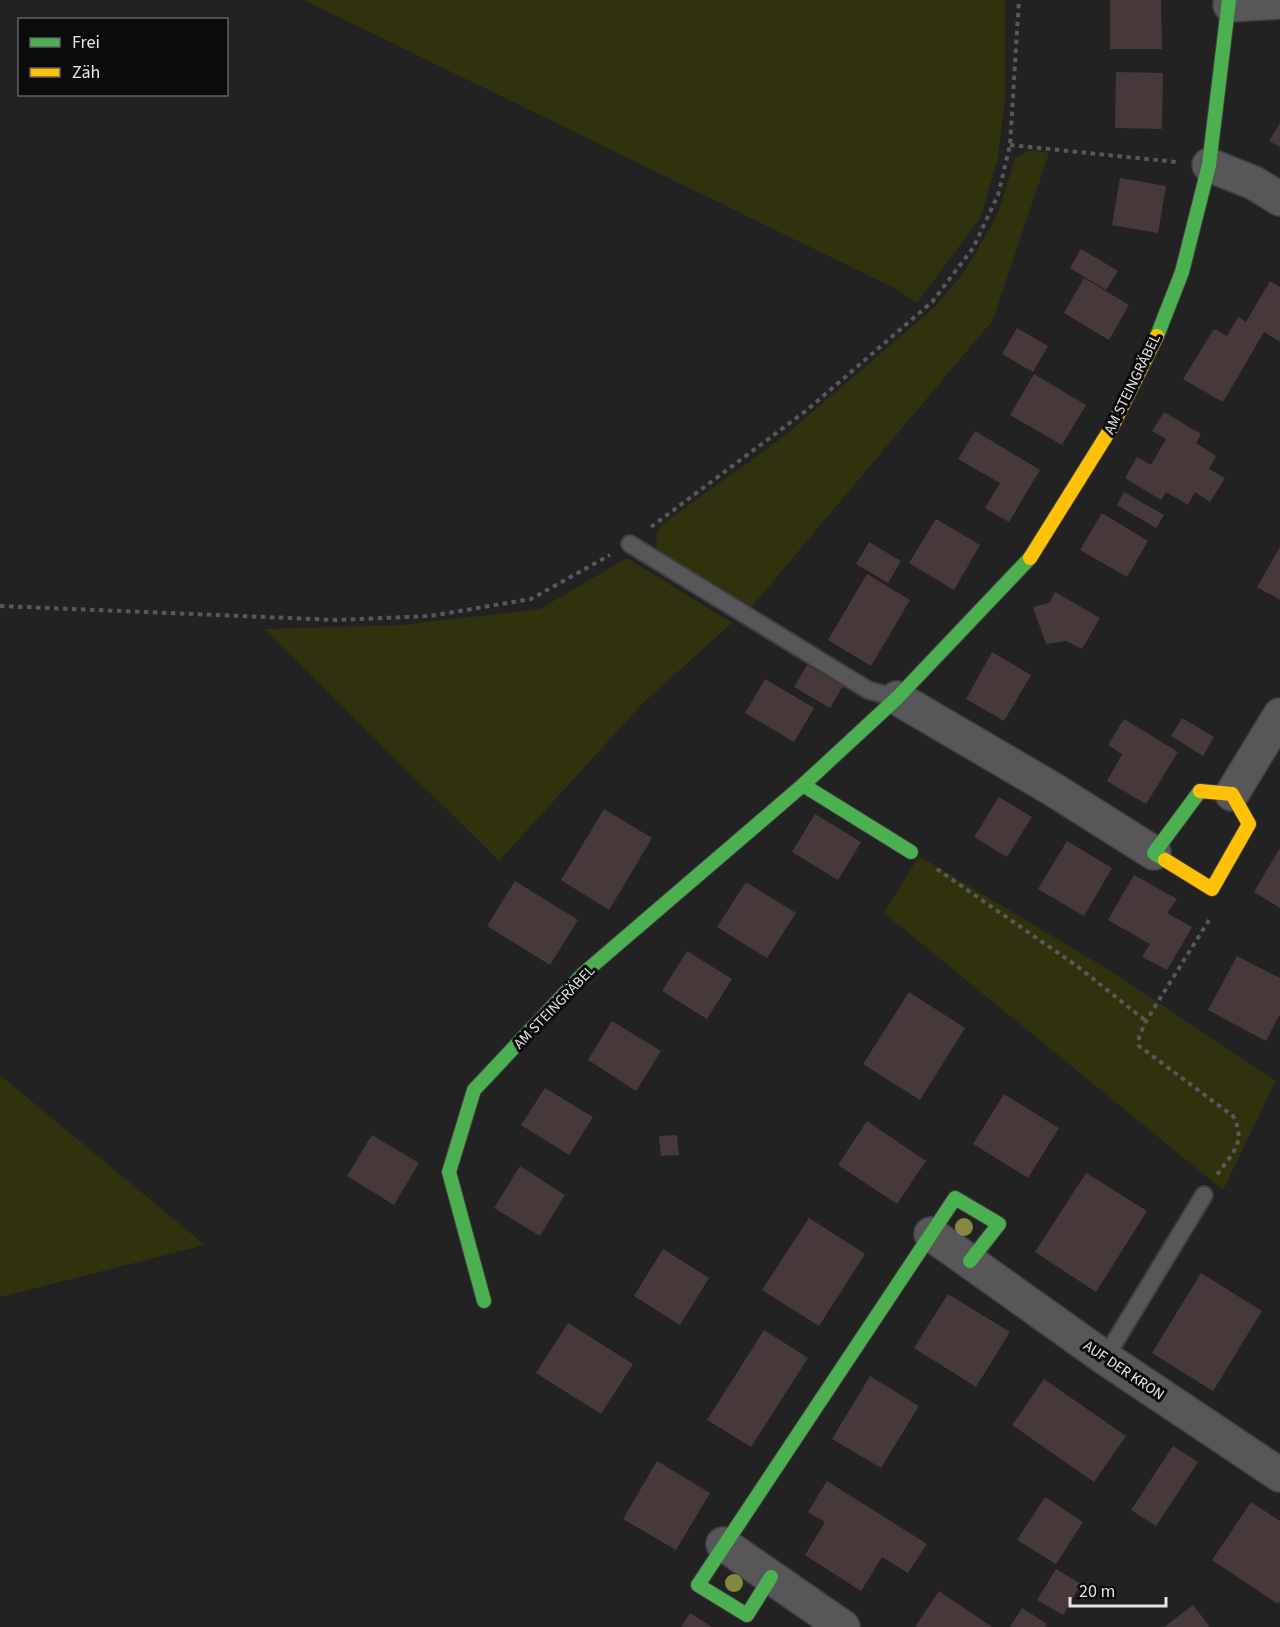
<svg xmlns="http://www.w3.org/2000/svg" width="1280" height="1627" viewBox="0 0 1280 1627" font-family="'Source Sans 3',sans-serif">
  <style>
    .green { fill: #2f320c }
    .building { fill: #47383a }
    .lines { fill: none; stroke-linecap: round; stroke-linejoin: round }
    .lane-casing { stroke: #3f3f41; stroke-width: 20 }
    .street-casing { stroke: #3f3f41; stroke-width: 36 }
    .fast-casing { stroke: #3f3f41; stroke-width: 16 }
    .slow-casing { stroke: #3f3f41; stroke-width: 16 }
    .path { stroke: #585859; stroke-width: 4; stroke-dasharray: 4.5 4.5; stroke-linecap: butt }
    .lane { stroke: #575759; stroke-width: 16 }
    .street { stroke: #575759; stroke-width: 33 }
    .fast { stroke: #4caf50; stroke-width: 14 }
    .slow { stroke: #ffc107; stroke-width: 14 }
    .tree { fill: #848840 }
    .labels { text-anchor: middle; stroke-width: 6; stroke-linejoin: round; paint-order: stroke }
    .street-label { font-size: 15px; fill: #e4e4e7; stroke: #0b0b0c }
  </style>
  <rect width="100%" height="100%" fill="#222223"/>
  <!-- green -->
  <g class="green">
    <polygon points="304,0 1005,0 1005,97 998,158 981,217 917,303 896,289"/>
    <polygon points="1031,150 1049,153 993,320 754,604 749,609 656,553 657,532 664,523 782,438 936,306 965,271 998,214 1015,158"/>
    <polygon points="627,558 732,623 643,703 499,861 264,629 401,625 540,609"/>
    <polygon points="919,856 1109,970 1276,1081 1223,1190 884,913"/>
    <polygon points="0,1075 205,1245 0,1297"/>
  </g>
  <!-- building -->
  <g class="building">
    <polygon points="1110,0 1161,0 1162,49 1110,49"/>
    <polygon points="1116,72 1163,73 1162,129 1115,128"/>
    <polygon points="1280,123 1280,147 1269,141"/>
    <polygon points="1120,178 1166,186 1158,233 1112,225"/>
    <polygon points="1081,249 1118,271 1106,290 1070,268"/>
    <polygon points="1084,278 1129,305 1109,340 1064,313"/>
    <polygon points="1270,281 1280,287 1280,342 1264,332 1223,402 1183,379 1214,329 1227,336 1238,317 1246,322"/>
    <polygon points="1017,328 1048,346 1033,372 1002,354"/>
    <polygon points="1034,374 1086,405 1062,445 1010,415"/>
    <polygon points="1164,412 1201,434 1196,443 1216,456 1209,469 1225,478 1210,502 1195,492 1188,505 1166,492 1161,500 1125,478 1137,457 1151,465 1166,439 1152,431"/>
    <polygon points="975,431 1040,470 1009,522 985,508 1000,483 958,459"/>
    <polygon points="1124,492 1164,515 1156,528 1117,505"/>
    <polygon points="1102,513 1148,541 1127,577 1080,550"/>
    <polygon points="936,519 980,545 954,590 909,563"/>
    <polygon points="869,542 901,561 888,583 856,564"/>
    <polygon points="1280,547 1280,600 1257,587"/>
    <polygon points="867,574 910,600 871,666 828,640"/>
    <polygon points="1055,592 1100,618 1082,649 1066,641 1046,644 1033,607 1049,603"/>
    <polygon points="992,652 1031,675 1004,721 966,699"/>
    <polygon points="807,665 843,686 830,708 794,687"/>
    <polygon points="765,679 814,708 794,742 745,713"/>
    <polygon points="1182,718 1214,737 1203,756 1171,736"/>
    <polygon points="1124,719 1178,752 1146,804 1107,781 1122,754 1108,745"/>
    <polygon points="999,797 1032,817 1007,857 974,837"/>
    <polygon points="604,809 652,838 609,910 561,880"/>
    <polygon points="815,814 861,842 838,880 792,852"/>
    <polygon points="1067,841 1112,868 1084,916 1038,889"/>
    <polygon points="1280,848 1280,908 1254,892"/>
    <polygon points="1134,875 1177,899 1167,913 1192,927 1167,970 1142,957 1150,944 1108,920"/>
    <polygon points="515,881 578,920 550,965 487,926"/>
    <polygon points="746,882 796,913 767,958 717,927"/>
    <polygon points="687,951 732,979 707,1019 662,991"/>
    <polygon points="1237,956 1280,978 1280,1014 1266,1041 1208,1010"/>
    <polygon points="909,992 965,1028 920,1100 863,1064"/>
    <polygon points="612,1021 661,1051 636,1091 588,1060"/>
    <polygon points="545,1088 593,1117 569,1155 521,1125"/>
    <polygon points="1004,1094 1059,1128 1028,1178 973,1144"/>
    <polygon points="867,1121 926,1161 897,1204 838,1165"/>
    <polygon points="372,1135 419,1163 394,1205 347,1176"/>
    <polygon points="677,1135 679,1155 661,1156 659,1136"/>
    <polygon points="520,1166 565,1195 540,1236 494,1208"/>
    <polygon points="1086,1173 1147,1211 1096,1292 1035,1252"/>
    <polygon points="809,1218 865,1254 819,1326 762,1290"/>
    <polygon points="663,1249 709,1278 680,1325 634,1296"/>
    <polygon points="1201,1273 1262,1311 1213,1391 1152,1353"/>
    <polygon points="948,1294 1010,1332 976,1387 914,1348"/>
    <polygon points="568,1323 633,1364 601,1414 536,1373"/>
    <polygon points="764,1330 808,1358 751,1447 707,1420"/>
    <polygon points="870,1376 919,1406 881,1468 832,1439"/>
    <polygon points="1044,1379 1126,1436 1094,1482 1012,1425"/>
    <polygon points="1173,1446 1198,1462 1156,1526 1131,1510"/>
    <polygon points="657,1461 710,1493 676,1550 623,1519"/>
    <polygon points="827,1481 927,1544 908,1573 882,1557 861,1591 805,1555 825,1522 808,1512"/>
    <polygon points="1045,1497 1083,1522 1056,1564 1017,1540"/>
    <polygon points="1251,1502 1280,1521 1280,1601 1278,1604 1212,1560"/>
    <polygon points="1056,1569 1081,1584 1063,1615 1037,1600"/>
    <polygon points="939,1591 992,1627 915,1627"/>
    <polygon points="1193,1605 1210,1627 1164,1627"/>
    <polygon points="1022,1608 1047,1624 1045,1627 1010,1627"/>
    <polygon points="690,1613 712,1627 681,1627"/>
  </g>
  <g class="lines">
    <defs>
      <g id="lane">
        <polyline points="630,544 868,690 897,698"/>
        <polyline points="1105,1358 1204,1195"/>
      </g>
      <g id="street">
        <polyline points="1230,5 1280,2"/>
        <polyline points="1209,165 1254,183 1280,199"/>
        <polyline points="897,698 1054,790 1154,853"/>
        <polyline points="1232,794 1280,715"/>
        <polyline points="931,1234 1105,1358 1280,1475"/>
        <polyline points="723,1544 843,1627"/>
      </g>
      <g id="fast">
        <polyline points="1157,336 1182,272 1209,165 1229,0"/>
        <polyline points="911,852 803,785 897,698 1030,558"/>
        <polyline points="1165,860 1154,853 1200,791"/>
        <polyline points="484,1301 449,1172 474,1090 584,973 803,785"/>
        <polyline points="771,1577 747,1615 698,1585 955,1198 999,1224 970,1261"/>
      </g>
      <g id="slow">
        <polyline points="1030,558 1113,425 1157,336"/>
        <polyline points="1165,860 1212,889 1249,824 1232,794 1200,791"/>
      </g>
    </defs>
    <!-- lane casing -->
    <use href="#lane" class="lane-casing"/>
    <!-- street casing -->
    <use href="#street" class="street-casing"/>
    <!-- fast casing -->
    <use href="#fast" class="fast-casing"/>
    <!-- slow casing -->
    <use href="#slow" class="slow-casing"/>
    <!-- path -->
    <g class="path">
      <polyline points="1010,145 1176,162"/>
      <polyline points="651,527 807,410 932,302 973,248 998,195 1010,145 1019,0"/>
      <polyline points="0,606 337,620 430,616 531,599 610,555"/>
      <polyline points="937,869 1077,966 1146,1021"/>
      <path d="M1209,920L1146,1021L1139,1037V1046L1233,1116C1247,1143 1232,1153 1217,1175"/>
    </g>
    <!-- lane -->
    <use href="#lane" class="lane"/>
    <!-- street -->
    <use href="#street" class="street"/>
    <!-- fast -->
    <use href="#fast" class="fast"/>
    <!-- slow -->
    <use href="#slow" class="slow"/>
  </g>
  <!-- trees -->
  <g class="tree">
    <circle cx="964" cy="1227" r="9"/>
    <circle cx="734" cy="1583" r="9"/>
  </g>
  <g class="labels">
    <!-- street labels -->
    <g class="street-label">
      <text transform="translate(1132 384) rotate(-64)" y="5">AM STEINGRÄBEL</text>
      <text transform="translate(554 1007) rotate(-46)" y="5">AM STEINGRÄBEL</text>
      <text transform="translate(1124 1370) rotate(34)" y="5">AUF DER KRON</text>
    </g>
  </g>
  <!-- legend -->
  <rect x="18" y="18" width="210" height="78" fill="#0b0b0c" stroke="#626264" stroke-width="1.5"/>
  <rect x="30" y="38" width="30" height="9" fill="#4caf50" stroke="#626264" stroke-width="1.5"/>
  <text x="72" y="48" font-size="18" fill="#e4e4e7">Frei</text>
  <rect x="30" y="68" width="30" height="9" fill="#ffc107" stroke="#626264" stroke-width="1.5"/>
  <text x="72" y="78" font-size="18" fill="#e4e4e7">Zäh</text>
  <!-- scale -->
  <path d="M1070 1597v9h96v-9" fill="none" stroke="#e4e4e7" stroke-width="3"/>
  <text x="1079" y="1597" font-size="18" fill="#e4e4e7" stroke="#0b0b0c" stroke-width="4.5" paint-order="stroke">20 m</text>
</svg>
